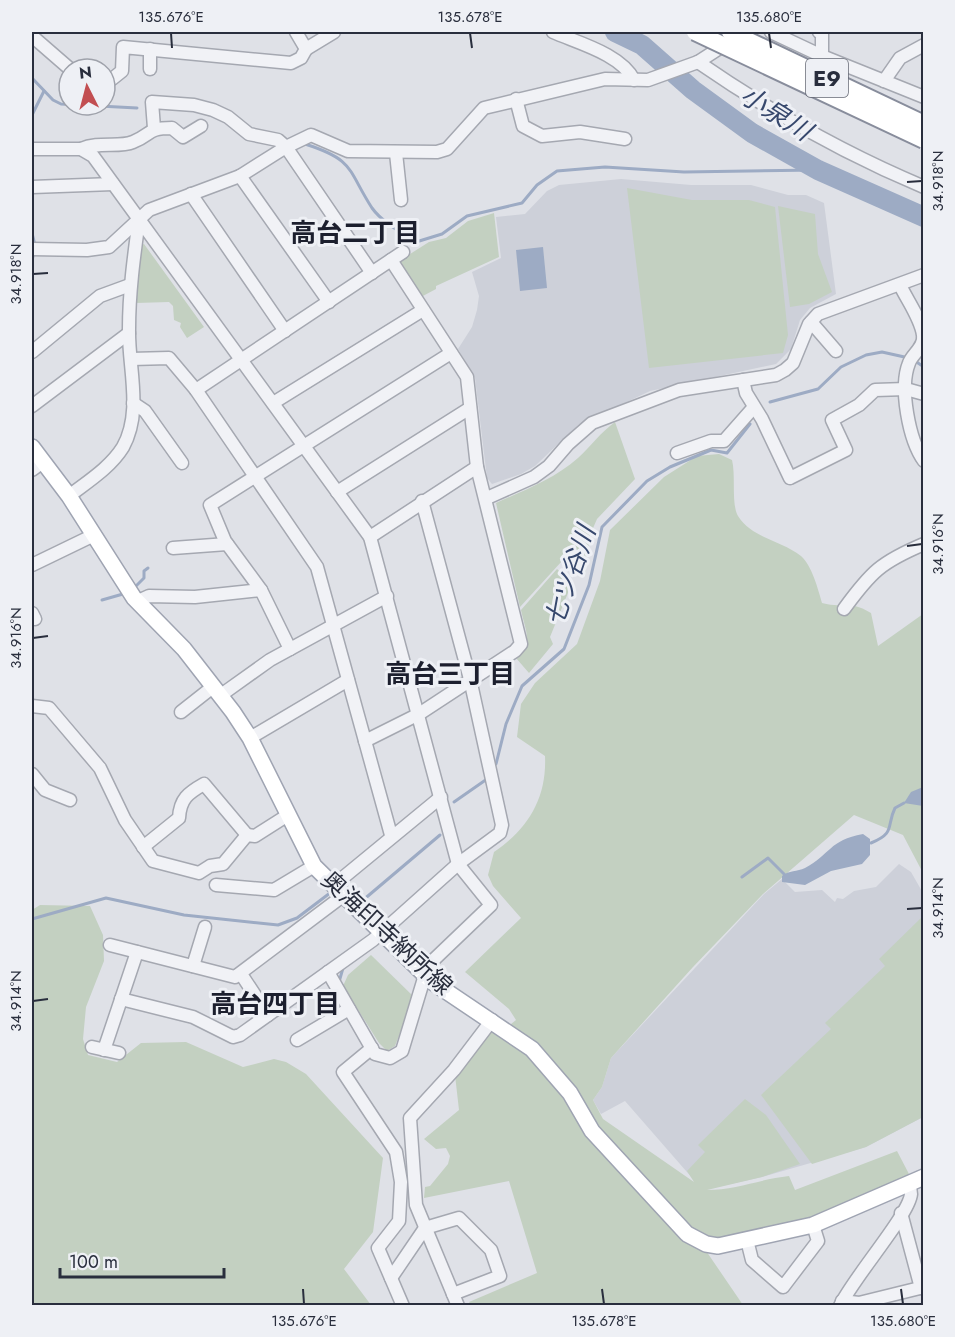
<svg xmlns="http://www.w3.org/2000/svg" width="955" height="1337" viewBox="0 0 955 1337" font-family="Jost,'Noto Sans JP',sans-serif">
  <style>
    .built { fill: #cdd0d9 }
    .green { fill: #c3d0c1 }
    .water { fill: #9dabc4 }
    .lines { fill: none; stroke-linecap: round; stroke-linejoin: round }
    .stream { stroke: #9dabc4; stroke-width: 3 }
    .river { stroke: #9dabc4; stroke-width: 20 }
    .minor-casing { stroke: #a5a8b1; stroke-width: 15 }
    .major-casing { stroke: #9fa4b2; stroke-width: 18 }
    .minor { stroke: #f1f2f6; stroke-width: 12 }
    .major { stroke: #fff; stroke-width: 15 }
    .highway-bridge-casing { stroke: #888d9c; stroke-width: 20; stroke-linecap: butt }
    .highway-bridge { stroke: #fff; stroke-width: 16 }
    .ticks { fill: none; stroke: #292e3d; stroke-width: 2 }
    .labels { text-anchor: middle; stroke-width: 6; stroke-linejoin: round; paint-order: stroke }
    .shield { fill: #eef0f5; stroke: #646874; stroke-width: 1.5 }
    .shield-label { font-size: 22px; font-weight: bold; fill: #292e3d }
    .street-label { font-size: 24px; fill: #292e3d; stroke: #eef0f5 }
    .water-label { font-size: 26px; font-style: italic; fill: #37486d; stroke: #eef0f5 }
    .neighbourhood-label { font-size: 26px; font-weight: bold; fill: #1c1f2e; stroke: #eef0f5 }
    .neatline { fill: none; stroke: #292e3d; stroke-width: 2 }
    .ticks-label { font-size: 15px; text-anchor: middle; fill: #292e3d }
  </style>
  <rect width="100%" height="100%" fill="#dfe1e7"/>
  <!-- built -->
  <g class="built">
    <polygon points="621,179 691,185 751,185 788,195 806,195 824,203 836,294 810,308 800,320 791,349 776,364 650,391 578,425 535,466 521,474 492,484 487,478 475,378 458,349 472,327 477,310 479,296 472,272 501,258 496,217 525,214 547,191 559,185"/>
    <polygon points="899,864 911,872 923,893 923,1117 866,1147 762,1177 708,1189 700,1187 625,1101 601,1114 593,1100 602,1087 611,1058 764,894 782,879 795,892 822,890 835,902 837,898 843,899 854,891 876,887"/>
  </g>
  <!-- green -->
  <g class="green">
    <polygon points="627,188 692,200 749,200 775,207 788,335 783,353 649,368"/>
    <polygon points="778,206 815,214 818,254 832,292 809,304 790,307"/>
    <polygon points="494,213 499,257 436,286 436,289 421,297 399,261 429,242 446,238 468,221"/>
    <polygon points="144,244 204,327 187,338 180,327 181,323 174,320 173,306 169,302 136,303 135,248"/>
    <path d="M615,422L635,479L597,519L590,535L585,576L562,561L520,607L496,503C525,490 554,479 578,458C591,446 601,432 615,422Z"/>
    <path d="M719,454L732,460C736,476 731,504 738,516C753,539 781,540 801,556C812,566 818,589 822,603C843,609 848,599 871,613L878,646L923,614V873L903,835L854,815L763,894L693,967L611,1058L602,1087L593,1100L603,1119L694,1182L687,1171L705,1152L698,1145L745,1099L766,1115L800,1164L762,1177L707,1190C735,1190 761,1179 789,1176L795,1190L897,1151L909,1174L899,1185L812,1218L700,1242L743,1305H471L469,1302L537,1273L509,1181L424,1198L425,1187L430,1186L448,1164L450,1156L446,1148L436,1149L424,1139L459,1110L455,1075L488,1033L494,1031L499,1034L516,1020L509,1009L465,972L521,918L493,886L488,875L494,852C528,829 547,798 545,756L517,737L521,704L535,683L577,644L600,581L610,530L664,477L697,456Z"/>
    <path d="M557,569L572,583L550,637L553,644L529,673L516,658C533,640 526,633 521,610Z"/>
    <polygon points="40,905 90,906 103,935 104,961 86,1007 83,1039 88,1055 117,1062 141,1043 186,1042 243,1067 274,1059 286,1062 306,1074 383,1158 373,1232 344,1269 371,1305 32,1306 32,910"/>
    <polygon points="923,916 923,1117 866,1147 812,1164 761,1095 831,1029 825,1023 885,966 879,959"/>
    <polygon points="371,955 414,997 395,1046 387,1051 379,1043 343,986 348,975"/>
  </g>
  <!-- water -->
  <g class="water">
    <polygon points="543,247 547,288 520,291 516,250"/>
    <polygon points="923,787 923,806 904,803 911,792"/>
    <path d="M863,834L870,839V855L862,864L831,871L805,885L782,882V876C789,870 797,872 805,868C830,855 829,840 863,834Z"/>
  </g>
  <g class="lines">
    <!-- stream -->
    <g class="stream">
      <polyline points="32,78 53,100 61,104 137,108"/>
      <polyline points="32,115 44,91"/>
      <path d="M305,144C355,160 347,169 372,208C383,223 401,232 416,242L442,234L467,216L522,203L537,185L557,171L605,167L684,172L818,170"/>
      <polyline points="32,233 35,245"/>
      <polyline points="32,261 34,251"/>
      <polyline points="915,361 924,367"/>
      <polyline points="770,402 818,389 841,367 866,355 882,352 909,358"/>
      <polyline points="136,586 144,578 144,571 148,568"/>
      <polyline points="102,600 123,594"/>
      <polyline points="496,764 506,724 522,686 564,649 589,585 602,527 647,481 670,467 711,450 727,453 750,424"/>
      <polyline points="454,802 487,779"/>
      <path d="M871,843C896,833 886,826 895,808L904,803"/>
      <polyline points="742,877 768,858 784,874"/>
      <polyline points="379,917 362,901 440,835"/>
      <polyline points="32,919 106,898 184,915 278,925 297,918 330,893"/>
      <polyline points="339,982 343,968"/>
      <polyline points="330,1013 343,1006"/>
    </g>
    <!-- river -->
    <polyline class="river" points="615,32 642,45 693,90 752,133 818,170 924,217"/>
    <defs>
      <g id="minor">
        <path d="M553,32C578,43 621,54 634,80"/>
        <polyline points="771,32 822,56 924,97"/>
        <polyline points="819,32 822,33 822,56"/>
        <polyline points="32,36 70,69"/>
        <polyline points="306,49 334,32"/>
        <path d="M698,62C769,111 843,153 924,187"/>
        <polyline points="150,69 150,49"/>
        <polyline points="105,79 112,79 122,71 123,47 291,63 301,58 306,49 296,32"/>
        <polyline points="884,81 900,58 924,45"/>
        <polyline points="516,99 523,126 542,136 580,132 625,139"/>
        <polyline points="154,128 152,102 194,105 213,110 228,117 249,134 278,140 286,147 372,273"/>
        <polyline points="32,149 81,149 93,156 370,537 458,864 491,905 422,971"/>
        <path d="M81,149C99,141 119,148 133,142C153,134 146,128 172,128L183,137L201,126"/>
        <polyline points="396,153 401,200"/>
        <polyline points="240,176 329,302"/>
        <polyline points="32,187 113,184"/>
        <polyline points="191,194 285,331"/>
        <polyline points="32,249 87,250 109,247 149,210 240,176 286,147 311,135 348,151 437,152 447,149 484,108 605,79 648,80 698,62 729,42"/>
        <path d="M900,285C907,300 921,319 923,335C925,347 912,354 909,363C899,388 909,440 924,461"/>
        <polyline points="811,322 836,351"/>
        <polyline points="32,352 100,296 130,285"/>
        <polyline points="131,359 169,358 196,390 317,567 391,835"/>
        <polyline points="743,380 746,393 762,419 790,478 846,450 832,420 859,405 875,390 906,389 924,394"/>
        <polyline points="196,390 403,252"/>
        <polyline points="133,403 145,411 182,463"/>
        <polyline points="273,403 423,310"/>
        <polyline points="32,406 129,333"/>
        <polyline points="677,453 711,441 724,441 754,407"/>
        <polyline points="32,470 43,462"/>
        <polyline points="337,492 470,408"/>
        <path d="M69,496C87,482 110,468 123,447C143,411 128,367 129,329C129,292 134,256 139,219"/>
        <polyline points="487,498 534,477 549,466 568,444 592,423 679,390 776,375 785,370 793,363 809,324 818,314 924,275"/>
        <polyline points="370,537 477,467"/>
        <polyline points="173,548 227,544"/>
        <polyline points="32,565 94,535"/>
        <polyline points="138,601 149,596 195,597 261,590"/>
        <path d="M844,609C871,572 881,562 924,544"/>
        <polyline points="32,613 35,619"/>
        <polyline points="290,649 261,590 225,541 210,505 451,353"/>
        <polyline points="221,695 270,660 387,596"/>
        <polyline points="32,706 49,708 100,768 125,820 153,861 199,873 210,866 223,864 247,835 255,836 288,815"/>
        <polyline points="181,712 214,686"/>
        <polyline points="250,738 348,680"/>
        <polyline points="365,741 419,714 515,651 521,644 477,467 467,377 391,260"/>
        <polyline points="32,774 45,790 70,800"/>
        <path d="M143,847L179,818C180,799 188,793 204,784L247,835"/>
        <polyline points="216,885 274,890 314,866"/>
        <polyline points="334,885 441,797"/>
        <polyline points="110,945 235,977 344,895"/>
        <polyline points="193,966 205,927"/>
        <polyline points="328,972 375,1054 390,1058 402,1051 425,975"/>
        <polyline points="241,974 268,1015"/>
        <polyline points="121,999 193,1017 233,1037 240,1035 373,940 458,864 500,833 502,825 470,679 422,501"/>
        <polyline points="297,1040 349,1009"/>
        <polyline points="92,1047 119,1053"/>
        <polyline points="372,1048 343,1072 396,1152 401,1182 399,1221 378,1248 403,1306"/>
        <polyline points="104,1050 137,952"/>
        <polyline points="901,1213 921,1288"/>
        <polyline points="747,1240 752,1260 783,1287 818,1241 813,1225"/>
        <polyline points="391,1278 425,1228 459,1218 491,1250 500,1276 453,1294"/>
        <polyline points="842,1301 859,1303 924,1287"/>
        <polyline points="458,1306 416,1205 410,1118 454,1070 492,1020"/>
        <path d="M840,1306C853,1278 909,1215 911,1194C911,1191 910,1187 909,1184"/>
      </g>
      <polyline id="major" points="32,447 69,496 134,598 184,649 233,712 250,738 314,866 431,981 532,1049 570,1093 592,1131 687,1234 706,1244 718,1246 813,1225 924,1177"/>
    </defs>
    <!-- minor casing -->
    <use href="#minor" class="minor-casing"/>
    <!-- major casing -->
    <use href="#major" class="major-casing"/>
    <!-- minor -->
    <use href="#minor" class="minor"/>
    <!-- major -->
    <use href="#major" class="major"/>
    <defs>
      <g id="highway-bridge">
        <polyline points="695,32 924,140"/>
        <polyline points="730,32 924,124"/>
      </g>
    </defs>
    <!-- highway-bridge casing -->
    <use href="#highway-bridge" class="highway-bridge-casing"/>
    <!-- highway-bridge -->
    <use href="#highway-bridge" class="highway-bridge"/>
  </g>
  <!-- ticks -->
  <path class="ticks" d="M171,33L172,48M470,33L472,48M769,33L771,48M907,182L922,181M33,274L48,273M907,546L922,544M33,638L48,636M907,909L922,908M33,1001L48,999M303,1289L304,1304M602,1289L604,1304M901,1289L903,1304"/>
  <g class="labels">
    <!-- shield labels -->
    <rect class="shield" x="806" y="59" width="42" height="38" rx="4.5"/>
    <g class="shield-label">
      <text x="827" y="86">E9</text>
    </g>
    <!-- street labels -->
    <g class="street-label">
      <text transform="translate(387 933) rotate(43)" y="8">奥海印寺納所線</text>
    </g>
    <!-- water labels -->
    <g class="water-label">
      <text transform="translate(776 113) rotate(32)" y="9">小泉川</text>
      <text transform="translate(570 576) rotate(-71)" y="9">七ツ谷川</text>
    </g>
    <!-- neighbourhood labels -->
    <g class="neighbourhood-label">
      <text x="355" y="242">高台二丁目</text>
      <text x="450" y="683">高台三丁目</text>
      <text x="275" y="1013">高台四丁目</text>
    </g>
  </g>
  <!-- border -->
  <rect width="955" height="1337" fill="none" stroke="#eef0f5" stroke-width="66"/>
  <!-- north arrow -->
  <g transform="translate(87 87) rotate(354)"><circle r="28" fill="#eef0f5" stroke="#9fa2ab" stroke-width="1.5"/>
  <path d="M0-4.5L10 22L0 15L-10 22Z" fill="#c24e51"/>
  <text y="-9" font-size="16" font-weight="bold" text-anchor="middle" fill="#292e3d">N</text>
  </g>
  <!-- scale -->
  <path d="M60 1268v9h164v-9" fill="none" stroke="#292e3d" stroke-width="3"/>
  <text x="69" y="1268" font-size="18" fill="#292e3d" stroke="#eef0f5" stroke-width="4.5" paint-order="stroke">100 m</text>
  <rect x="33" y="33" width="889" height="1271" class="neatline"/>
  <g class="ticks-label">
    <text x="171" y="22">135.676°E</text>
    <text x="470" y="22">135.678°E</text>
    <text x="769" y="22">135.680°E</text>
    <text transform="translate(938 181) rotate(-90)" y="5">34.918°N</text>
    <text transform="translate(16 274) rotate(-90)" y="5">34.918°N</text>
    <text transform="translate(938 544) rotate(-90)" y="5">34.916°N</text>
    <text transform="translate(16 638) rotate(-90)" y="5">34.916°N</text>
    <text transform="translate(938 908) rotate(-90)" y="5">34.914°N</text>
    <text transform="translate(16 1001) rotate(-90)" y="5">34.914°N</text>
    <text x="304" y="1326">135.676°E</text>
    <text x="604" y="1326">135.678°E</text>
    <text x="903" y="1326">135.680°E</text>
  </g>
</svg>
